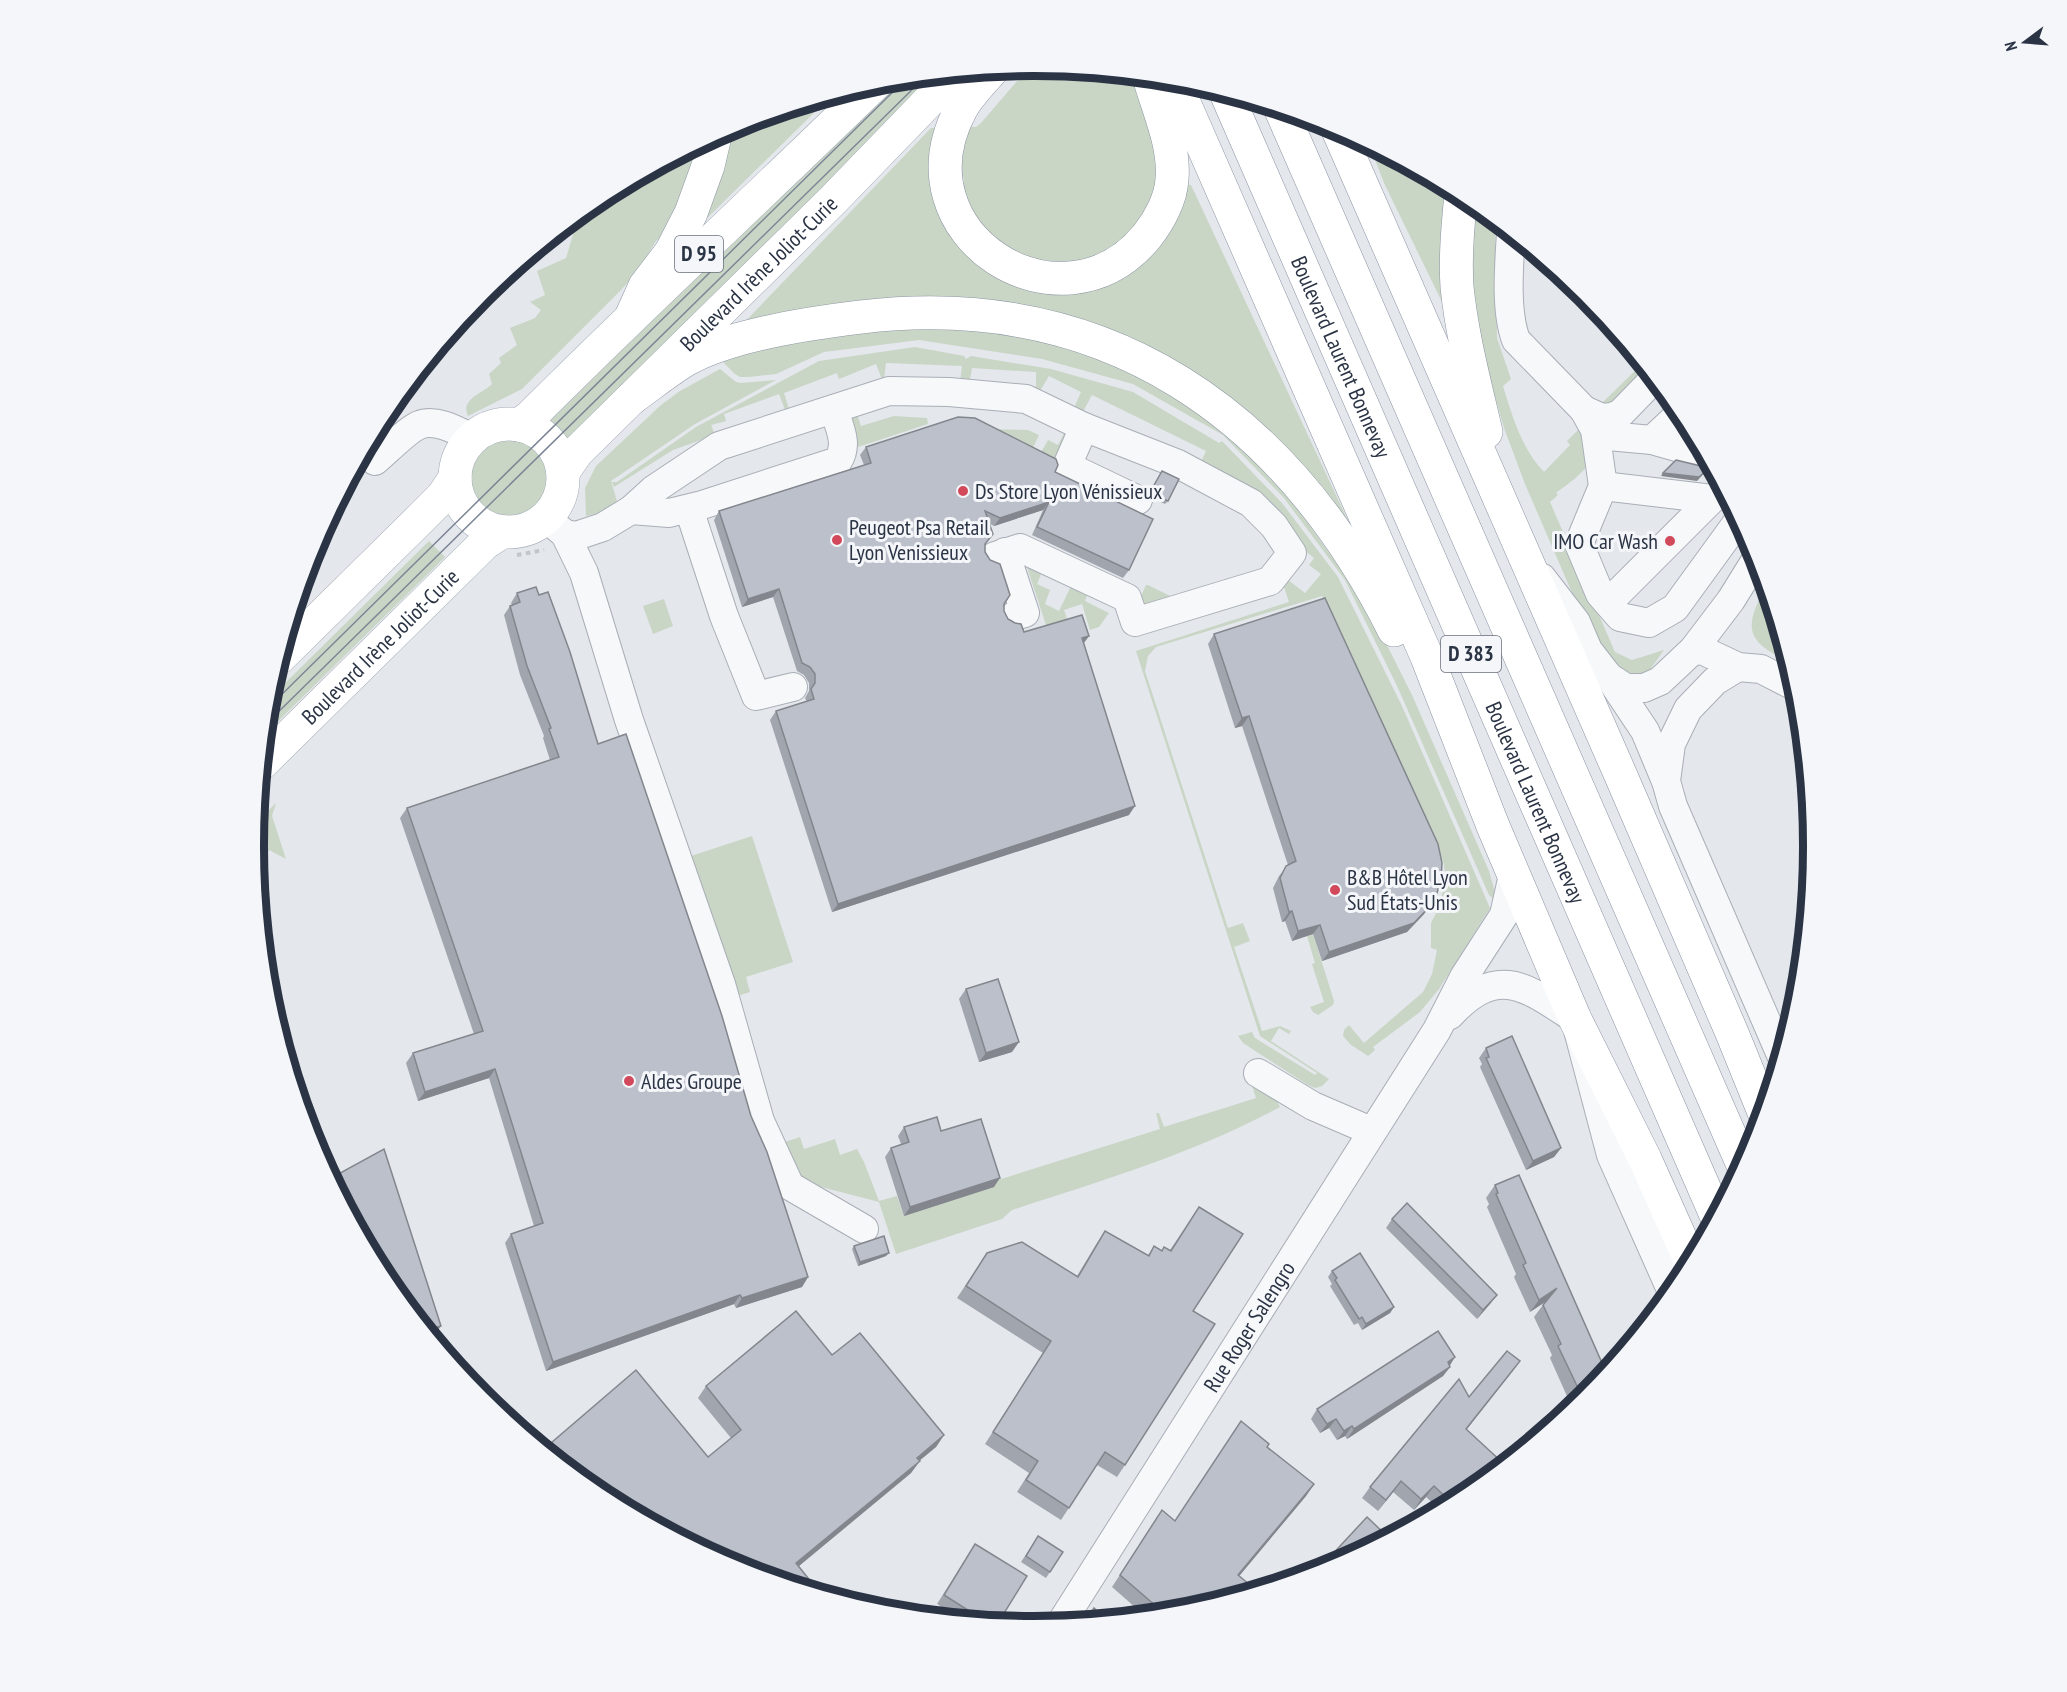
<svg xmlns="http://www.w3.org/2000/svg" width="2067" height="1692" viewBox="0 0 2067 1692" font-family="'PT Sans Narrow',sans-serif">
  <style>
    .green { fill: #c9d6c5 }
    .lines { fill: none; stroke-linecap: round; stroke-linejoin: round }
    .minor-casing { stroke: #a9aeb7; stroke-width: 30 }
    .major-casing { stroke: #a3abb8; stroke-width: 34 }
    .highway-casing { stroke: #8b94a3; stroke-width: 34 }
    .path { stroke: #c2c5cb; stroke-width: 4; stroke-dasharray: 4.5 4.5; stroke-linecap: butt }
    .minor { stroke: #f7f8fa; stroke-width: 28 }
    .major { stroke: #fff; stroke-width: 33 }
    .highway { stroke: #fff; stroke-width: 33 }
    .tram { stroke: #7d8696; stroke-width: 1.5 }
    .wall { fill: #a1a5ae }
    .shaded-wall { fill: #83868d }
    .building { fill: #bbc0ca; stroke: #83868d; stroke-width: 1.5 }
    .poi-dot { fill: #d1495b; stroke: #f4f6f9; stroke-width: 2 }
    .labels { text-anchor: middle; stroke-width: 6; stroke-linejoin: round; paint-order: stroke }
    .shield { fill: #f4f6f9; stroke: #676e7b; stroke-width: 1.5 }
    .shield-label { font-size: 21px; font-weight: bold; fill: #2b3445 }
    .street-label { font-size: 22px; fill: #2b3445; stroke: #f4f6f9 }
    .poi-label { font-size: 22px; fill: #2b3445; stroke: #f4f6f9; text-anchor: start }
    .rim { fill: none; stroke: #2b3445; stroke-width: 8 }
  </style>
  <rect width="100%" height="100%" fill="#e4e7ec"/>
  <!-- green -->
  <g class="green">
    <polygon points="1030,66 1140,77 1158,160 1156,186 1144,213 1131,232 1114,246 1094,256 1072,262 1034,260 1010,251 976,219 966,199 961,159 967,127 976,127 981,123"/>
    <polygon points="941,75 565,445 559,435 544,422 891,80"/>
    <polygon points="831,96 689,236 724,132 735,125"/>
    <path d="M931,128H940C938,140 930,172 931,182C936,235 982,281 1034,290C1045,292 1059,288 1070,287C1095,284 1119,284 1139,267C1163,245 1174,214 1188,185H1191L1350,525H1345L1270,441L1054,318L737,330Z"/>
    <path d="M700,144L691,176L663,235L656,241L635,275L618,293L522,389L468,416C460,399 482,394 492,384L489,374L501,363L499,358L517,345L510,328L535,318L541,310L530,302L545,295L537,271L566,258L579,215L600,197Z"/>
    <polygon points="1370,146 1452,189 1445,308 1384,183"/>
    <path d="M1474,203L1495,221L1497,338L1511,379L1503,386C1512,415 1522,450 1544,472L1570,445L1567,441L1583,425C1585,433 1591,451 1590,459C1588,471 1565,486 1556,493L1558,495L1550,502L1615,652L1632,660L1664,650L1649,671L1641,675L1622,671L1589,632L1525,484L1504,428L1483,356L1472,278Z"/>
    <polygon points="986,329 1087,351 1190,403 1277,480 1355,589 1388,647 1412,695 1489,871 1495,892 1495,900 1489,895 1398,688 1345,580 1284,498 1223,435 1133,384 1042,359 919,340 824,352 776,374 749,377 740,377 735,374 722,361 723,356 850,330"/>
    <polygon points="915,347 964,356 966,359 971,356 1051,369 1133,392 1219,443 1222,441 1282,503 1338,577 1402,706 1490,908 1439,989 1420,1012 1373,1047 1375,1050 1368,1056 1351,1045 1343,1036 1344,1030 1349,1025 1364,1043 1423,992 1432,974 1437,950 1431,948 1431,923 1440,905 1445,878 1444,864 1436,842 1322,596 1156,647 1148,656 1145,671 1228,928 1243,923 1250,941 1234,947 1262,1031 1280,1026 1291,1031 1289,1034 1279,1028 1271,1041 1329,1079 1322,1086 1315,1088 1308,1085 1243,1043 1238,1036 1252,1032 1255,1038 1315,1075 1317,1073 1260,1036 1136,651 1289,602 1281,578 1283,576 1305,593 1321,574 1309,565 1314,558 1200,464 1206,451 1092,395 1079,419 1071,415 1081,392 1049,376 1040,391 1036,388 1036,372 972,368 969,385 960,382 962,366 886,363 884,379 882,379 876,364 839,379 837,373 784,393 789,409 785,410 779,394 724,414 726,421 711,425 715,435 673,450 614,487 612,482 617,482 696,427 819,361"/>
    <polygon points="1642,364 1647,371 1608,409 1602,403"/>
    <polygon points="720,369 736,382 741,383 776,380 695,424 611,481 619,508 586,516 585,488 596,466 661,405 680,391"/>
    <polygon points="856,411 861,426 894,416 927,418 928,424 858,447 846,414"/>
    <polygon points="1067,427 1071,429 1058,463 1040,454 1048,440 1058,445"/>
    <polygon points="986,429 1028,430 1039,435 1031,452"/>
    <circle cx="509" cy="479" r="39"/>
    <polygon points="429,541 445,557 264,735 268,700"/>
    <polygon points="1025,561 1043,569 1037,584 1050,590 1045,604 1059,611 1073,582 1089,590 1085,601 1109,613 1099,627 1090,630 1082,604 1064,610 1069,624 1048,631"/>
    <polygon points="1146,585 1148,585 1180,601 1137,605"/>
    <path d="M1764,590H1767L1789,662C1749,642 1742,631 1764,590Z"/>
    <polygon points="664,599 673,626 653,634 643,606"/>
    <polygon points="276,803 272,816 286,859 269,850 256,874 254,846 256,823"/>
    <polygon points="752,836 793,962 746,977 750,992 734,997 688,857"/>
    <polygon points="1313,934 1334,1001 1333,1005 1318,1015 1313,1012 1310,1007 1324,1002 1312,964 1315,963 1307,936"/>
    <path d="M1251,1083L1274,1095L1280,1107C1195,1153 1104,1180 1012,1210L1002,1219L896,1254L879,1202L806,1183L798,1178L782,1143L800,1137L804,1149L835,1139L840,1155L857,1149L864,1162L879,1201L897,1196L904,1216L998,1180L1160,1129L1156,1113H1159L1164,1127L1256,1098Z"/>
  </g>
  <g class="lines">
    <defs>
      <g id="minor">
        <path d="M1511,233C1509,265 1505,311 1516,340L1584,410L1602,418L1612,417L1621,413L1654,379"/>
        <polyline points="1584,410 1595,430 1603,486 1579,544 1600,594 1620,617 1649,623 1675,608 1739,520"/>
        <polyline points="1589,417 1595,427 1608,436 1652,440 1705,455"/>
        <polyline points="1084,427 1067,466 1138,500"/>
        <polyline points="1652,440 1682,412"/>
        <path d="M375,461C386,452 407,430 419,425C436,418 458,431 472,438"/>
        <polyline points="1603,486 1712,499"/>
        <polyline points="689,509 724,616 756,696 793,687"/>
        <path d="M631,510L669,513L702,505L838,461C849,443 839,428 834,409"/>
        <polyline points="546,518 565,534 584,573 629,720 721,984 760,1121 790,1186 864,1229"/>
        <polyline points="565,534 576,536 603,527 631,510 653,490 719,446 889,391 949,392 1026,399 1084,427 1178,464 1251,503 1274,526 1292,553 1270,581 1135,622 1127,598 1020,548 995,556"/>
        <polyline points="1005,552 1025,613 1014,616"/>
        <polyline points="1542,578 1576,622 1588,650 1609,677 1626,688 1644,688 1660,681 1693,650 1731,600 1757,558"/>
        <polyline points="1608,603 1712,499 1724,492"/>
        <polyline points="1693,650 1704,651 1738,667 1761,669 1796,687"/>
        <polyline points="1738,667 1715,681 1688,709 1671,744 1666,781 1673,806 1781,1055"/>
        <polyline points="1609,677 1645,731 1665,779"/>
        <path d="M1450,1015C1498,963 1526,987 1575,1019L1611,1155L1672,1292"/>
        <polyline points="1258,1073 1313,1106 1371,1131"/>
        <path id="s1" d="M1061,1623L1437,1030L1464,977L1504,915L1513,875"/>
      </g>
      <g id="major">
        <circle cx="509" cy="478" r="54"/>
        <path d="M519,425L530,417C644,303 762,194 877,82"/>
        <path id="s2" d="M563,472L577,452L833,200L955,74"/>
        <polyline points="279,658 420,519 443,496 455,478"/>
        <path id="s3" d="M262,763L485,543L502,532"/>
      </g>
      <g id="highway">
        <path d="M992,70C981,83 969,94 961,109C893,235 1062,340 1147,236C1159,221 1171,199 1172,179C1175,145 1158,109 1149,77"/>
        <polyline points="1174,80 1427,657 1493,826 1575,1019 1645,1159 1691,1262"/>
        <path id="s4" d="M1226,93L1716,1215"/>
        <polyline points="1281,110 1743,1165"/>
        <polyline points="1337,128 1618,769 1732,1033 1764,1112"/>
        <path d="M1461,194C1458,225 1455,256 1457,287C1462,336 1475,384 1486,432"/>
        <polyline points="632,315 645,286 671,252 691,213 708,166 715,136"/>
        <path d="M632,398C649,386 666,372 684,361C728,335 810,323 861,317C1108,288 1286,415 1394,630"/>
      </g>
    </defs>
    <!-- minor casing -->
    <use href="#minor" class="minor-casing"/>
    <!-- major casing -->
    <use href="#major" class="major-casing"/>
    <!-- highway casing -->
    <use href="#highway" class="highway-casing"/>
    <!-- path -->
    <g class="path">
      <path d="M521,263C538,256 556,249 561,229"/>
      <polyline points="517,555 544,550"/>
      <polyline points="258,800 268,790"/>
    </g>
    <!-- minor -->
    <use href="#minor" class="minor"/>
    <!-- major -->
    <use href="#major" class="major"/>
    <!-- highway -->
    <use href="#highway" class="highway"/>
    <!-- tram -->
    <g class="tram">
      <polyline points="267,709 906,79"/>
      <polyline points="265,725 925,77"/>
    </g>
  </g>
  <!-- wall -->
  <g class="wall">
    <polygon points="866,447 1055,472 1129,570 1123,578 1032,535 1043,510 994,526 990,524 985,545 985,552 1004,604 1004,611 1008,619 1024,632 1089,636 1083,644 1129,815 832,912 770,720 776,711 807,702 805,698 809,691 809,683 804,675 797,671 773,597 742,607 714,520 719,511 864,465 860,455"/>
    <polygon points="1162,471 1168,501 1165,504 1154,499 1151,490"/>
    <polygon points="517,593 539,595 598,744 751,1116 808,1277 802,1287 736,1308 734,1304 546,1371 505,1243 511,1234 534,1226 489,1078 418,1101 406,1063 413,1053 474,1034 400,818 407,808 550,760 543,738 544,736 520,675 504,615 510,606 512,605 511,603"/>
    <polygon points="1214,634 1424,914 1407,932 1322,961 1313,934 1292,941 1285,921 1282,922 1273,888 1279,876 1288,865 1242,726 1235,728 1208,644"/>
    <polygon points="966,989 1012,1052 979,1062 959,999"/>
    <polygon points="1486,1048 1561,1148 1554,1157 1526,1170 1480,1067 1482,1064 1479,1058"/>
    <polygon points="904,1127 941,1131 994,1187 904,1216 885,1157 891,1148 901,1144 898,1136"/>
    <polygon points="1519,1175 1606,1372 1585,1398 1574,1406 1572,1402 1570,1403 1550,1358 1552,1355 1534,1317 1545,1302 1530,1312 1514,1277 1516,1274 1487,1207 1489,1204 1486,1198 1495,1185"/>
    <polygon points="1199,1207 1193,1311 1125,1465 1117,1477 1097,1465 1061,1520 1017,1492 1029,1473 985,1444 1043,1353 957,1298 987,1253 1077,1276 1097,1243 1105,1231 1148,1255 1154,1246 1161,1251 1164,1247 1170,1250"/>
    <polygon points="1392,1219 1497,1295 1490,1304 1477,1319 1386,1228"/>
    <polygon points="854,1246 886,1256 858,1266 852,1249"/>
    <polygon points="1332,1271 1394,1307 1390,1313 1362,1330 1358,1323 1354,1325 1330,1286 1332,1284 1328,1277"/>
    <polygon points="832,1355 944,1435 936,1447 919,1461 911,1473 799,1566 708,1457 731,1438 698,1398 706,1386"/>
    <polygon points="1520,1361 1467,1429 1467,1495 1439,1509 1426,1497 1414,1510 1393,1492 1378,1511 1362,1498 1370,1487 1469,1397"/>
    <polygon points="1449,1366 1450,1367 1443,1376 1347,1439 1345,1436 1337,1440 1329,1428 1320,1433 1311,1419 1317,1409"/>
    <polygon points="1267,1447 1314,1484 1306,1496 1239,1576 1185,1611 1144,1615 1112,1587 1162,1510 1175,1521"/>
    <polygon points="1038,1536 1063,1552 1046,1578 1021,1562"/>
    <polygon points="975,1544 998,1623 960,1619 937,1604"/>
  </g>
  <!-- shaded-wall -->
  <g class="shaded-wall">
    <polygon points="1709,468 1697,481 1661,476 1663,473"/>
    <polygon points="1049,502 1043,510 994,526 1000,518"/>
    <polygon points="779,589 773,597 742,607 748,599"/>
    <polygon points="1089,636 1083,644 1082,638"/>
    <polygon points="1249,716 1242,726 1235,728 1242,718"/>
    <polygon points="1135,806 1129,815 832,912 838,904"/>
    <polygon points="1431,905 1424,914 1407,932 1322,961 1329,952"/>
    <polygon points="1292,911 1285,921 1282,922 1289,912"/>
    <polygon points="1320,925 1313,934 1292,941 1298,931"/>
    <polygon points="1019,1042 1012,1052 979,1062 986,1053"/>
    <polygon points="495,1069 489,1078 418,1101 425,1092"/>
    <polygon points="1561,1148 1554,1157 1526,1170 1533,1161"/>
    <polygon points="1000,1178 994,1187 904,1216 910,1207"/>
    <polygon points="889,1253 886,1256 858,1266 860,1262"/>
    <polygon points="808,1277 802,1287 736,1308 742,1298"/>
    <polygon points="1557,1288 1548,1300 1530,1312 1539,1300"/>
    <polygon points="740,1295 734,1304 546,1371 553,1362"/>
    <polygon points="1497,1295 1490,1304 1477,1319 1483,1310"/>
    <polygon points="1394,1307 1390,1313 1362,1330 1366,1324"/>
    <polygon points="441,1326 434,1335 431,1336 427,1330"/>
    <polygon points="1455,1357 1449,1367 1448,1362"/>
    <polygon points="1520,1361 1512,1372 1458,1440 1466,1429"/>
    <polygon points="1450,1367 1443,1376 1347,1439 1354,1429"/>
    <polygon points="1581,1389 1572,1402 1570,1403 1579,1390"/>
    <polygon points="1336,1419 1329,1428 1320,1433 1327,1424"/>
    <polygon points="1352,1426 1345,1436 1337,1440 1344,1431"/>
    <polygon points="944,1435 936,1447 908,1470 917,1458"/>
    <polygon points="920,1461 911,1473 788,1575 796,1563"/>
    <polygon points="1401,1481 1393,1492 1378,1511 1386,1500"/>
    <polygon points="1314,1484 1306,1496 1230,1587 1238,1575"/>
    <polygon points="1434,1486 1426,1497 1414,1510 1421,1499"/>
  </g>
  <!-- building -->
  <g class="building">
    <polygon points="958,417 975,418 1056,459 1058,465 1055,472 1153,519 1129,570 1037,527 1049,502 1000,518 985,511 993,534 985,544 985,552 990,560 1000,564 1010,595 1004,604 1004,611 1008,619 1015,623 1021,624 1024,632 1082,615 1089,636 1082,638 1135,806 838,904 776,711 814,699 811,689 815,683 815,674 810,667 802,663 779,589 748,599 719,511 871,463 866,447"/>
    <polygon points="1676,460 1709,468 1699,477 1663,473"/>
    <polygon points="1162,471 1179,479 1168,501 1157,496 1153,487"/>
    <polygon points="536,587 539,595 548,592 570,652 598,744 626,734 722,1016 751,1116 767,1152 808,1277 742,1298 740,1295 553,1362 511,1234 543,1223 495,1069 425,1092 413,1053 483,1031 407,808 559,757 549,729 551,728 527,666 510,606 520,602 517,593"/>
    <polygon points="1325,598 1438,844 1442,863 1441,879 1437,893 1431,905 1414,923 1329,952 1320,925 1298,931 1292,911 1289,912 1280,878 1286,866 1296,861 1249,716 1242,718 1214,634"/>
    <polygon points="998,979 1019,1042 986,1053 966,989"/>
    <polygon points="1512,1036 1561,1148 1533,1161 1486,1058 1489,1057 1486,1048"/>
    <polygon points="937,1117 941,1131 981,1119 1000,1178 910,1207 891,1148 909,1142 904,1127"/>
    <polygon points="384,1149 441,1326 427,1330 385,1279 331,1178"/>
    <polygon points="1519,1175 1606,1372 1585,1398 1581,1389 1579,1390 1558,1346 1561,1344 1543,1305 1557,1288 1539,1300 1523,1265 1526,1263 1496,1194 1498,1193 1495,1185"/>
    <polygon points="1407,1203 1497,1295 1483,1310 1392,1219"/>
    <polygon points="1199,1207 1243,1234 1193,1311 1215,1324 1125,1465 1105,1452 1069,1508 1026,1480 1038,1461 993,1432 1051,1341 966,1286 987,1253 1022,1242 1078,1277 1105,1231 1149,1256 1154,1246 1162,1251 1164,1247 1171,1251"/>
    <polygon points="884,1236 889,1253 860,1262 854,1246"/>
    <polygon points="1360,1253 1394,1307 1366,1324 1362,1317 1359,1319 1335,1280 1337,1278 1332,1271"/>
    <polygon points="796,1311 832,1355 860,1333 944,1435 917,1458 920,1461 796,1563 820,1593 735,1566 600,1494 544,1449 636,1370 708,1457 741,1430 706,1386"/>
    <polygon points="1438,1331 1455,1357 1448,1362 1450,1367 1354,1429 1352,1426 1344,1431 1336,1419 1327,1424 1317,1409"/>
    <polygon points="1507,1351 1520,1361 1466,1429 1504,1464 1467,1495 1452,1503 1434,1486 1421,1499 1401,1481 1386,1500 1370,1487 1459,1379 1469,1397"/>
    <polygon points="1241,1421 1269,1444 1267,1447 1314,1484 1238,1575 1256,1590 1185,1611 1164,1613 1120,1575 1162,1510 1175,1521"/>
    <polygon points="1367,1517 1388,1537 1332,1567 1316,1572"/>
    <polygon points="1038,1536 1063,1552 1050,1572 1026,1556"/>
    <polygon points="975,1544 1027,1576 998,1623 985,1621 944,1595"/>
    <polygon points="1094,1608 1106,1619 1086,1621"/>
  </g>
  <!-- markers -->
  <g class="poi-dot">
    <circle cx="963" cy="491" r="6"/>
    <circle cx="837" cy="540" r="6"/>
    <circle cx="1670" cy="541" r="6"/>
    <circle cx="1335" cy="890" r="6"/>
    <circle cx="629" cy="1081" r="6"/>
  </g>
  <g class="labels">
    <!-- shield labels -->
    <g class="shield">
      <rect x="675" y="236" width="48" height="36" rx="4.5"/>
      <rect x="1441" y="636" width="60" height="36" rx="4.5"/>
    </g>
    <g class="shield-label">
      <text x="699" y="261">D 95</text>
      <text x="1471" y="661">D 383</text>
    </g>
    <!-- street labels -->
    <g class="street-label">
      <text dy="8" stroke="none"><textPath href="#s2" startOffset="279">Boulevard Irène Joliot-Curie</textPath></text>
      <text dy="8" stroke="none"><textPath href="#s4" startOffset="288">Boulevard Laurent Bonnevay</textPath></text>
      <text dy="8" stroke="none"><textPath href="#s3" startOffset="166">Boulevard Irène Joliot-Curie</textPath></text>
      <text dy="8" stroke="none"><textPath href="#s4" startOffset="774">Boulevard Laurent Bonnevay</textPath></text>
      <text dy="8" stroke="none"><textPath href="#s1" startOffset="351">Rue Roger Salengro</textPath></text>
    </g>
    <!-- poi labels -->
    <g class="poi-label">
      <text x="975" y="499">Ds Store Lyon Vénissieux</text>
      <text x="849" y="535">Peugeot Psa Retail<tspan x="849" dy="25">Lyon Venissieux</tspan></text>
      <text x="1658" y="549" text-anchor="end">IMO Car Wash</text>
      <text x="1347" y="885">B&amp;B Hôtel Lyon<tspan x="1347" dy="25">Sud États-Unis</tspan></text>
      <text x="641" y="1089">Aldes Groupe</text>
    </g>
  </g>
  <!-- crop -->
  <path d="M0 0H2067V1692H0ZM1033 76H1034A769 769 0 0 1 1803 845V847A769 769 0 0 1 1034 1616H1033A769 769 0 0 1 264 847V845A769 769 0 0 1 1033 76Z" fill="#f4f6f9" fill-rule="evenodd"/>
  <path class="rim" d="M1033 76H1034A769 769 0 0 1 1803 845V847A769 769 0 0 1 1034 1616H1033A769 769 0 0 1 264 847V845A769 769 0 0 1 1033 76Z"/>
  <!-- north arrow -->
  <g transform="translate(2025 42) rotate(254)" stroke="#f4f6f9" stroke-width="4.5" paint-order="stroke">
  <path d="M0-4.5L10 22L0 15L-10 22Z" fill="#2b3445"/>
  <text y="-9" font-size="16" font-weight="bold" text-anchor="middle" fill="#2b3445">N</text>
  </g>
</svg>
